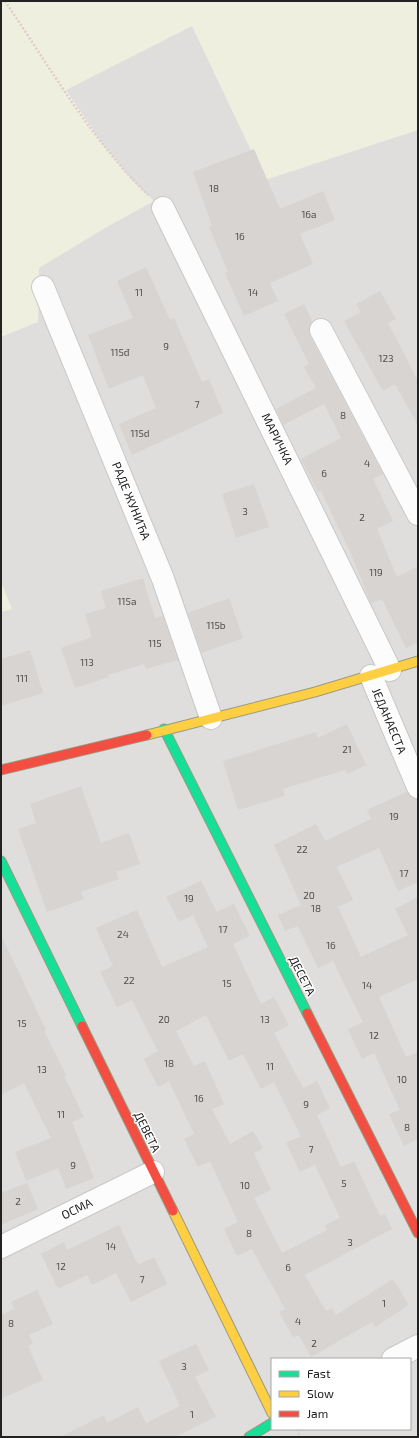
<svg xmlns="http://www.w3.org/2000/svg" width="419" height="1438" viewBox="0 0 419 1438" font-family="'Exo 2',sans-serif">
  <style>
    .residential { fill: #dfdedc; fill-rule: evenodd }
    .farmland { fill: #efefdf }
    .building { fill: #d7d4d2; fill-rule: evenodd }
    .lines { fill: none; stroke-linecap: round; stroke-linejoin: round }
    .street-casing { stroke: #c9c8c7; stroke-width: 24 }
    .fast-casing { stroke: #999a82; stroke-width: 11 }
    .slow-casing { stroke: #999a82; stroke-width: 11 }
    .jam-casing { stroke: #999a82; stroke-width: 11 }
    .path { stroke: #dccecd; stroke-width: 2.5; stroke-dasharray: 2 2; stroke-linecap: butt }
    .street { stroke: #fdfcfc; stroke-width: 22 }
    .fast { stroke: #16e098; stroke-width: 9 }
    .slow { stroke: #ffcf43; stroke-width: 9 }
    .jam { stroke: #f24e42; stroke-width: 9 }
    .labels { text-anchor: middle; stroke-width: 3; stroke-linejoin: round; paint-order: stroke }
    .number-label { font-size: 10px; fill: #4f4e4e }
    .street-label { font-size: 12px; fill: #222; stroke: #fff }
  </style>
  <rect width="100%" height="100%" fill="#f0eeeb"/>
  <!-- residential -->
  <path class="residential" d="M1,1H418V1437H1ZM272,1359H410V1429H272Z"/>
  <!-- farmland -->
  <g class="farmland">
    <polygon points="1,1 418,1 418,130 265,180 192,26 66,90 102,143 132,180 154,201 105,228 39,268 38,322 1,337"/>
    <polygon points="1,582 12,609 1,612"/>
  </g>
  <!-- building -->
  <g class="building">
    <polygon points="254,149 280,209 323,191 335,220 300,234 313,264 270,283 278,301 244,316 225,273 228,272 209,227 212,226 193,172"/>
    <polygon points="146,267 170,320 174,318 202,382 209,379 223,413 132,455 119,424 156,408 143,375 109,389 88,335 133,318 117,281"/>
    <polygon points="380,291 396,319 388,323 418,381 418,425 395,384 383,391 344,321 361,312 356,304"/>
    <polygon points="304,304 312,321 309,329 310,336 383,474 373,479 393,521 377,529 397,577 418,566 418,642 406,648 382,599 371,603 351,554 321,491 318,492 301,459 341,438 324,404 283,425 276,409 316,388 304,367 309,364 284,314"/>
    <polygon points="254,484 269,527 236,538 222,494"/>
    <polygon points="143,578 155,618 163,616 178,660 146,669 144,664 108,675 109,677 75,688 61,648 92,637 85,614 106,608 101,591"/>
    <polygon points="229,598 243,638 202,653 188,613"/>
    <polygon points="30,650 43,693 1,706 1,659"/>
    <polygon points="347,724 366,765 347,774 345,770 283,789 285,796 238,810 223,761 316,732 318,738"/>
    <polygon points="81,786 101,843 129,833 140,864 116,872 119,879 81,892 84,899 47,912 18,829 36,823 30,804"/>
    <polygon points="406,792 411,797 418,799 418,882 398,891 379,848 337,867 353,900 338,907 361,957 408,935 395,909 418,897 418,979 379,997 406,1057 418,1052 418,1139 404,1146 389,1114 400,1110 374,1053 362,1059 348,1029 363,1022 333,961 318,968 298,926 285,931 278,915 301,905 274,845 316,824 325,841 371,819 367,810"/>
    <path d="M201,881L217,912L234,904L250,936L233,944L261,1004L274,997L289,1025L274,1033L303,1088L317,1081L330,1108L317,1115L341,1167L354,1161L380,1216L385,1214L392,1229L305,1275L326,1311L332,1308L336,1315L393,1279L409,1305L375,1327L372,1322L311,1357L299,1335L293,1337L279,1312L285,1309L252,1249L237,1256L224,1229L238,1222L210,1161L198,1167L184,1139L194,1134L169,1081L158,1087L144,1059L158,1051L132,1000L117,1007L100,972L113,966L96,928L137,910L162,967L208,947L193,915L179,922L166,897ZM206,1015L229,1061L243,1054L261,1089L274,1082L301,1136L286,1143L300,1172L315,1165L340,1218L325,1225L327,1230L282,1253L254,1198L271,1190L254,1153L263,1148L253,1131L230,1144L212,1109L224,1104L205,1061L194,1066L176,1031Z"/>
    <polygon points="1,935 46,1030 44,1031 66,1075 64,1076 84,1117 72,1122 94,1178 66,1189 58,1168 26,1181 15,1152 51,1138 24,1083 1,1095"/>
    <polygon points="27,1183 38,1209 1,1225 1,1193"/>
    <polygon points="119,1225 138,1265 154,1257 167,1284 131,1302 116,1273 92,1285 87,1275 58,1289 41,1254 64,1242 67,1250"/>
    <polygon points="37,1290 53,1324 29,1335 33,1343 28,1346 43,1380 1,1399 1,1315 14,1309 11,1302"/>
    <polygon points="196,1344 209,1370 195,1377 216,1417 175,1437 60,1437 104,1415 107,1423 138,1407 146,1423 180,1406 159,1361"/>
  </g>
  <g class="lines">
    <defs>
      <g id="street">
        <polyline points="163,208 390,670"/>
        <polyline points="43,287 163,579 211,718"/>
        <polyline points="321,330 418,514"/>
        <polyline points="371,676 418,787"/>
        <polyline points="1,1247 153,1172"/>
        <polyline points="393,1359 418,1346"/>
      </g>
      <g id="fast">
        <polyline points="164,729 307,1013"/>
        <polyline points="1,861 82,1026"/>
        <polyline points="249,1437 272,1423"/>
      </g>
      <g id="slow">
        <polyline points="147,735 315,692 418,661"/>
        <polyline points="173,1211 272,1413"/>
      </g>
      <g id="jam">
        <polyline points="1,770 147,735"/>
        <polyline points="307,1013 418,1233"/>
        <polyline points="82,1026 173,1211"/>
      </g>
    </defs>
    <!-- street casing -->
    <use href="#street" class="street-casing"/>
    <!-- fast casing -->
    <use href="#fast" class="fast-casing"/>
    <!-- slow casing -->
    <use href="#slow" class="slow-casing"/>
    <!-- jam casing -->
    <use href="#jam" class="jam-casing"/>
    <!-- path -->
    <g class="path">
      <path d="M5,1C49,66 92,141 148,195"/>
      <polyline points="297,1429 300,1437"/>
    </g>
    <!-- street -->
    <use href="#street" class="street"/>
    <!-- fast -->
    <use href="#fast" class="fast"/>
    <!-- slow -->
    <use href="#slow" class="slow"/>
    <!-- jam -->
    <use href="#jam" class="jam"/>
  </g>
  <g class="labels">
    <!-- number labels -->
    <g class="number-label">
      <text x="214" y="192">18</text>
      <text x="309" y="218">16a</text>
      <text x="240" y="240">16</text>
      <text x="139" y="296">11</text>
      <text x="253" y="296">14</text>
      <text x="166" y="350">9</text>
      <text x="120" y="356">115đ</text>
      <text x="386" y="362">123</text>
      <text x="197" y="408">7</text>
      <text x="343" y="419">8</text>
      <text x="140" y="437">115d</text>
      <text x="367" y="467">4</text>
      <text x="324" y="477">6</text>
      <text x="245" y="515">3</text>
      <text x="362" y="521">2</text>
      <text x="376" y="576">119</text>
      <text x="127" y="605">115a</text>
      <text x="216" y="629">115b</text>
      <text x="155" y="647">115</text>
      <text x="87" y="666">113</text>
      <text x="22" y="682">111</text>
      <text x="347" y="753">21</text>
      <text x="394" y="820">19</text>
      <text x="302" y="853">22</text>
      <text x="404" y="877">17</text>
      <text x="309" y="899">20</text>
      <text x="189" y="902">19</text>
      <text x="316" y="912">18</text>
      <text x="223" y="933">17</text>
      <text x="123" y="938">24</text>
      <text x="331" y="949">16</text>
      <text x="129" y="984">22</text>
      <text x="227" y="987">15</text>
      <text x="367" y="989">14</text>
      <text x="164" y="1023">20</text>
      <text x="265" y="1023">13</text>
      <text x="22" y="1027">15</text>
      <text x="374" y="1039">12</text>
      <text x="169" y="1067">18</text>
      <text x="270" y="1070">11</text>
      <text x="42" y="1073">13</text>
      <text x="402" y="1083">10</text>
      <text x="199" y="1102">16</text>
      <text x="306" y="1108">9</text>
      <text x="61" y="1118">11</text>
      <text x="407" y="1131">8</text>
      <text x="311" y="1153">7</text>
      <text x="73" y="1169">9</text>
      <text x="344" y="1187">5</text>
      <text x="245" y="1189">10</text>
      <text x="18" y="1205">2</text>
      <text x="249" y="1237">8</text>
      <text x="350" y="1246">3</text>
      <text x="111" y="1250">14</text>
      <text x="61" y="1270">12</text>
      <text x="288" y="1271">6</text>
      <text x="142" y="1283">7</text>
      <text x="384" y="1307">1</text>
      <text x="298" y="1325">4</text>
      <text x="11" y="1327">8</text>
      <text x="314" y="1347">2</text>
      <text x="184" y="1370">3</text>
      <text x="192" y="1418">1</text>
    </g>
    <!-- street labels -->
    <g class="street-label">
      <text transform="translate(277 439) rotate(64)" y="4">МАРИЧКА</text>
      <text transform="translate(131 501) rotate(68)" y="4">РАДЕ ЖУНИЋА</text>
      <text transform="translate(389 721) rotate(67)" y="4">ЈЕДАНАЕСТА</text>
      <text transform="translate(302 976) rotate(63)" y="4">ДЕСЕТА</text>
      <text transform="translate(147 1132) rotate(64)" y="4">ДЕВЕТА</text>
      <text transform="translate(77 1209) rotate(-26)" y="4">ОСМА</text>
    </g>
  </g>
  <!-- border -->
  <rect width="419" height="1438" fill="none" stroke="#222222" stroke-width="4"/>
  <!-- legend -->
  <rect x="271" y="1358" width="140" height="72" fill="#ffffff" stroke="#a7a7a7"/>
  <rect x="279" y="1371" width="20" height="6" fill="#16e098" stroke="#a7a7a7"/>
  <text x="307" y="1378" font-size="12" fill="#222222">Fast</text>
  <rect x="279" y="1391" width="20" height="6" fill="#ffcf43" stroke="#a7a7a7"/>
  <text x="307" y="1398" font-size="12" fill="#222222">Slow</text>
  <rect x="279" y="1411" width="20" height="6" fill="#f24e42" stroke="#a7a7a7"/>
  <text x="307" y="1418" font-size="12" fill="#222222">Jam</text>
</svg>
